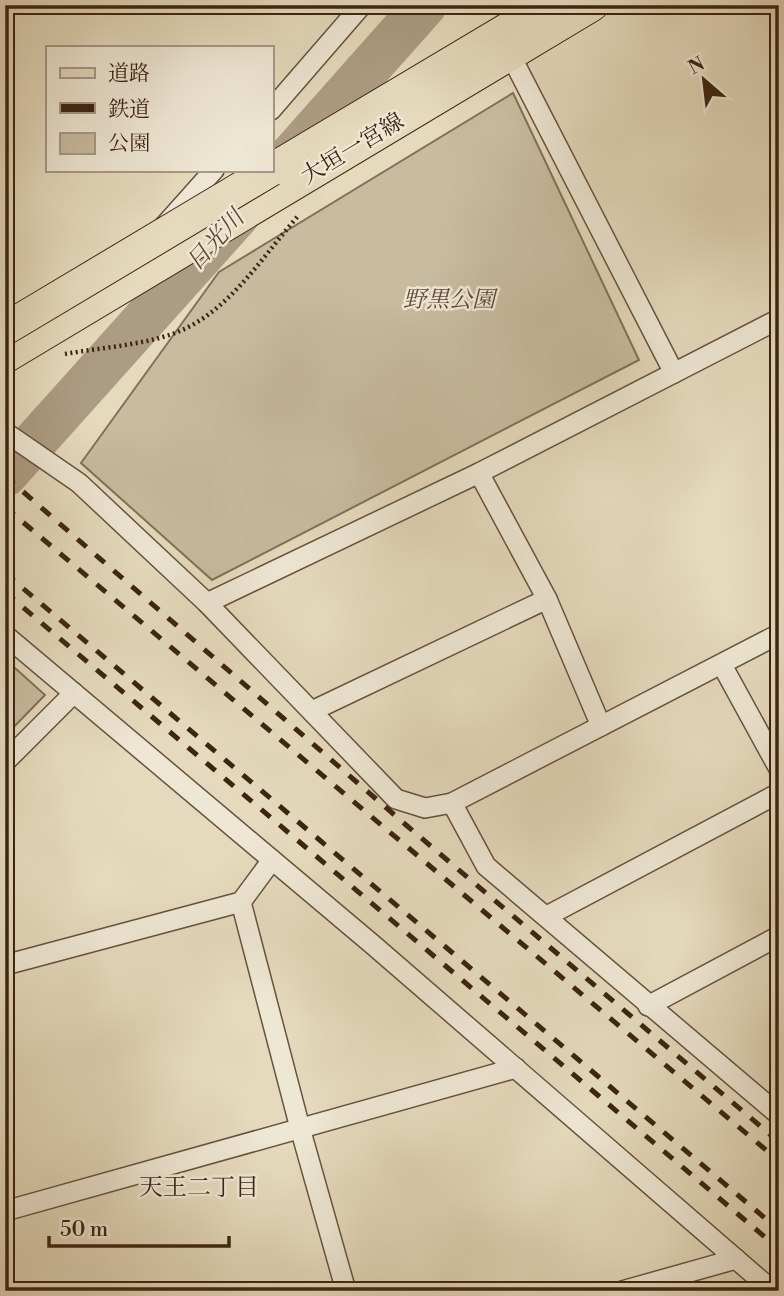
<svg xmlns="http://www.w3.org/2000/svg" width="784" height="1296" viewBox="0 0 784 1296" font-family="'Libre Bodoni','Noto Serif JP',serif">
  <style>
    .park { fill: #c8bba0; stroke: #82705a; stroke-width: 2 }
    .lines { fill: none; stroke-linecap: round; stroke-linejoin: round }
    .river { stroke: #ac9c83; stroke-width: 44 }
    .street-casing { stroke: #66523e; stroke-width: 22 }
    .primary-casing { stroke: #3c2413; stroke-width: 34 }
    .path { stroke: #3c2413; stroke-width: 4.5; stroke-dasharray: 2 3.5; stroke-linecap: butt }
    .street { stroke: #eee7d4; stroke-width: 19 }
    .primary { stroke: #e5dabd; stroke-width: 32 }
    .rail { stroke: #3c2413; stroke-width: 5; stroke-dasharray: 12 12; stroke-linecap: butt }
    .primary-bridge-casing { stroke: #3c2413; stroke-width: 34; stroke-linecap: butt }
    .primary-bridge { stroke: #e5dabd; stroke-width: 32 }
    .labels { text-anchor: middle; stroke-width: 5; stroke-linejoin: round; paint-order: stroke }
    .street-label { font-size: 23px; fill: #3c2413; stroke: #eee7d4 }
    .park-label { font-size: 23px; font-style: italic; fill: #5f4a36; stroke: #eee7d4 }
    .water-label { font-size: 24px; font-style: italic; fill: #5e4835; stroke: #eee7d4 }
    .neighbourhood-label { font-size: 24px; fill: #3c2413; stroke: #eee7d4 }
  </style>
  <rect width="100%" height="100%" fill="#e5dabd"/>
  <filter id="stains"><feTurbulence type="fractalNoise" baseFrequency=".00286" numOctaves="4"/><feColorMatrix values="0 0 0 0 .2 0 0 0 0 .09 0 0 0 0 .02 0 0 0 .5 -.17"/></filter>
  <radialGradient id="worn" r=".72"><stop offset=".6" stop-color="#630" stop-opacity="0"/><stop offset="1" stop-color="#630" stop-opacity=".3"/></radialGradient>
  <!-- park -->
  <g class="park">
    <polygon points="513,93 639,360 212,580 81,463 219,272"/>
    <polygon points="5,659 45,695 5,736"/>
  </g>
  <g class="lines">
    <!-- river -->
    <g class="river">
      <polyline points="282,166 425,5"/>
      <polyline points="5,475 238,215"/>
    </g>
    <defs>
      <g id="street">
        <polyline points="510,54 674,373"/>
        <polyline points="271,110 362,5"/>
        <polyline points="164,226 214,170"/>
        <polyline points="5,432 79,483 207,603 396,799 425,808 452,803 486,866 779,1115"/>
        <polyline points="479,473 547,599 601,726"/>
        <polyline points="207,603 479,473 779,319"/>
        <polyline points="5,635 372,944 773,1291"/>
        <polyline points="722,665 779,769"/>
        <polyline points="312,711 547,599"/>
        <polyline points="5,762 74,693"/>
        <polyline points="452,803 779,634"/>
        <polyline points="241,902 300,1128 346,1291"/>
        <polyline points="547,916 779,793"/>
        <polyline points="5,965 241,902 272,860"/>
        <polyline points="648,1006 779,936"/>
        <polyline points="5,1211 516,1068"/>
        <polyline points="622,1291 736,1259"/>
      </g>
      <g id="primary">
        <polyline points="271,170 548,5"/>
        <polyline points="5,357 592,5"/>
      </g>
    </defs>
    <!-- street casing -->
    <use href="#street" class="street-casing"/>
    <!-- primary casing -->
    <use href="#primary" class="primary-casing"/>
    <!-- path -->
    <path class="path" d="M65,354C98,348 133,346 166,336C225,319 260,259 299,215"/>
    <!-- street -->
    <use href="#street" class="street"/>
    <!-- primary -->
    <use href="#primary" class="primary"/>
    <!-- rail -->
    <g class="rail">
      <polyline points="5,476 406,825 779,1142"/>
      <polyline points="5,507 779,1161"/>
      <polyline points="5,573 779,1230"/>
      <polyline points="5,592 779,1249"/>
    </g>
    <defs>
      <polyline id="primary-bridge" points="5,329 271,170"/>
    </defs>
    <!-- primary-bridge casing -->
    <use href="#primary-bridge" class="primary-bridge-casing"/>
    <!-- primary-bridge -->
    <use href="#primary-bridge" class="primary-bridge"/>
  </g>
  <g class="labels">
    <!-- street labels -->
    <g class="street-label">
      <text transform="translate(352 148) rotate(-31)" y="8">大垣一宮線</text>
    </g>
    <!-- park labels -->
    <g class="park-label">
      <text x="449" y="307">野黒公園</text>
    </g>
    <!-- water labels -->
    <g class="water-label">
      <text transform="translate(215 240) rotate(-48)" y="8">日光川</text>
    </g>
    <!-- neighbourhood labels -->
    <g class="neighbourhood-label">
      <text x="199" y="1195">天王二丁目</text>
    </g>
  </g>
  <!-- margin -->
  <rect width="784" height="1296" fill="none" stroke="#e5dabd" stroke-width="28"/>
  <rect x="7" y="7" width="770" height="1282" fill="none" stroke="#3c2413" stroke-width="3.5"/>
  <rect x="14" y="14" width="756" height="1268" fill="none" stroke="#3c2413" stroke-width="2"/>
  <!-- legend -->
  <rect x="46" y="46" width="228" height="126" fill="#eee7d4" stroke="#a79987" stroke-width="2"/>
  <rect x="60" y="68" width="35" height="10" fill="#e5dabd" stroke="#a79987" stroke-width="2"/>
  <text x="108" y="80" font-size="21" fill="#3c2413">道路</text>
  <rect x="60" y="103" width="35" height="10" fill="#3c2413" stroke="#a79987" stroke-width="2"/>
  <text x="108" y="116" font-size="21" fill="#3c2413">鉄道</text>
  <rect x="60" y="133" width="35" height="21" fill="#c8bba0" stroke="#a79987" stroke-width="2"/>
  <text x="108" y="150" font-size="21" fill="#3c2413">公園</text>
  <!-- north arrow -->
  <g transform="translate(704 80) rotate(332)" stroke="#eee7d4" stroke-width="5" paint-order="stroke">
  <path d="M0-5L12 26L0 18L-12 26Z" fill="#3c2413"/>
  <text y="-10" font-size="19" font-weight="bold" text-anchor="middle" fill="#3c2413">N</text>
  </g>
  <!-- scale -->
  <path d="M49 1236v10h180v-10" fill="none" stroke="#3c2413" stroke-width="3.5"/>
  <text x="60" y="1236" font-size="21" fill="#3c2413" stroke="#eee7d4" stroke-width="5" paint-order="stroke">50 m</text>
  <rect width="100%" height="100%" filter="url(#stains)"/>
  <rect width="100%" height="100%" fill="url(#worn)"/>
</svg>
